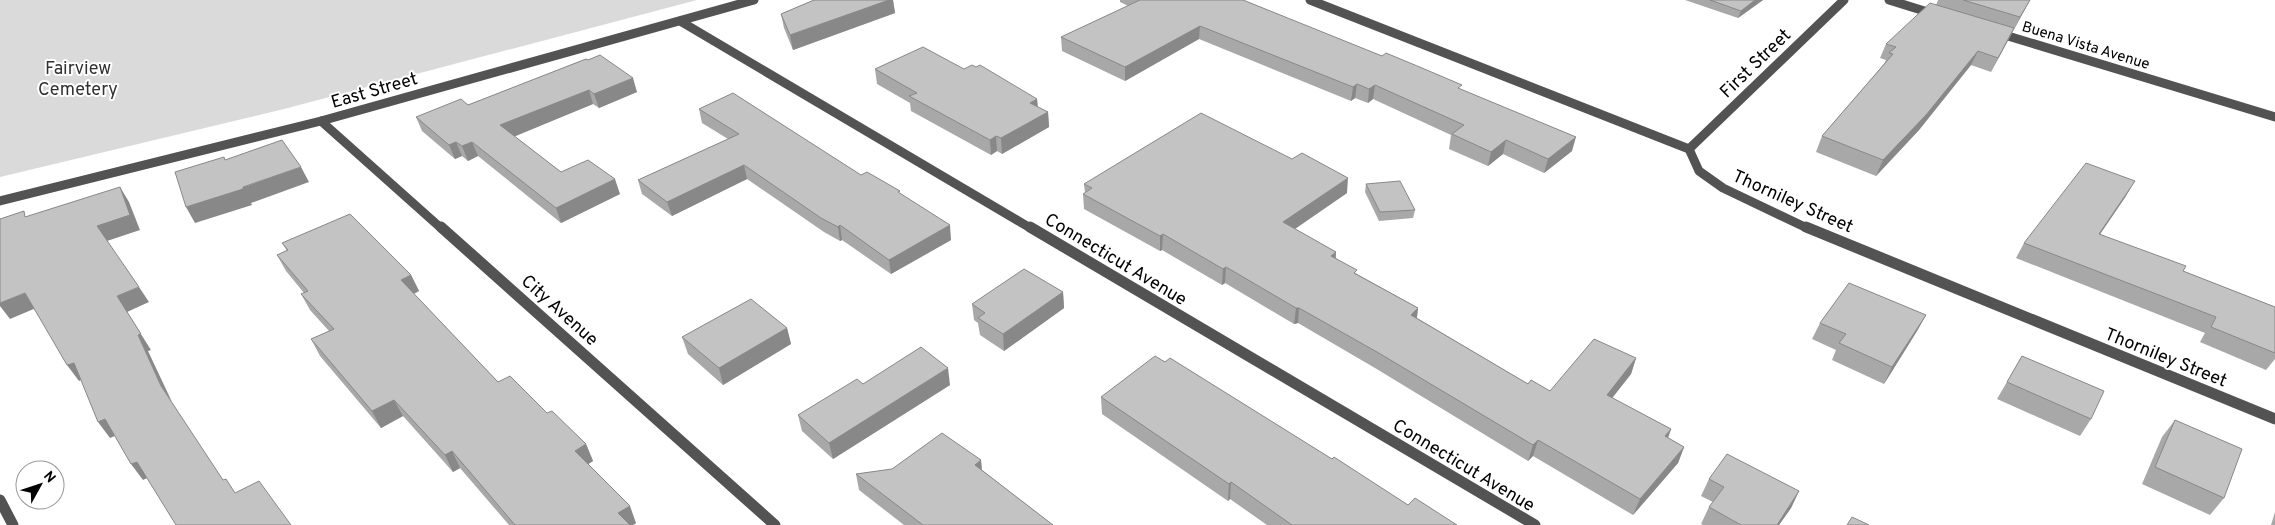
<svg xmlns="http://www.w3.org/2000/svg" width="2275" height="525" viewBox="0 0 2275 525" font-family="Overpass,sans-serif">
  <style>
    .green { fill: #dadada }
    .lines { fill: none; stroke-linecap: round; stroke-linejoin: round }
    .minor-far1 { stroke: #535353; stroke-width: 9 }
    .minor { stroke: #535353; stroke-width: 11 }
    .tertiary { stroke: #535353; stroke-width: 9 }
    .wall { fill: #a8a8a8 }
    .shaded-wall { fill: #888 }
    .building { fill: #c3c3c3; stroke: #888 }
    .labels { text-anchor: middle; stroke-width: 4; stroke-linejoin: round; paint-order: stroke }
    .far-street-label { font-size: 15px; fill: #000; stroke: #fff }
    .street-label { font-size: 18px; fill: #000; stroke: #fff }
    .park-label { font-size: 18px; fill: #313131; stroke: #fff }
  </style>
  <rect width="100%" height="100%" fill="#fff"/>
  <!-- green -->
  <polygon class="green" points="0,0 697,0 284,109 0,177"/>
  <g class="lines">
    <!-- minor-far1 -->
    <g class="minor-far1">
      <polyline points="1310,0 1689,149 1699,171 1723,188 1809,229"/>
      <polyline points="1889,0 1934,14"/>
      <polyline points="680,21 1032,229"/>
      <polyline points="1998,33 2275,117"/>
      <polyline points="321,121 442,229"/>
      <polyline points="1689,149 1844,0"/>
    </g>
    <!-- minor -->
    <g class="minor">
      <polyline points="441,227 775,525"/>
      <polyline points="1030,227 1535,525"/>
      <polyline points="1806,227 2275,419"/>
      <polyline points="0,500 13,525"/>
    </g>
    <!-- tertiary -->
    <polyline class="tertiary" points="0,201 321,121 754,0"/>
  </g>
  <!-- wall -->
  <g class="wall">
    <polygon points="814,0 893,0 895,13 793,50 784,28 781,14"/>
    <polygon points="1120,0 1243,0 1461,90 1572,151 1544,173 1503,154 1488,166 1449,149 1451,135 1373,99 1368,103 1355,98 1351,101 1199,39 1125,81 1062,51 1061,37 1128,6 1120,2"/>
    <polygon points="1685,0 1763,0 1738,18"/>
    <polygon points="1938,0 2030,0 1991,72 1971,65 1919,130 1876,176 1816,152 1822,136 1884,64 1886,60 1880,58 1886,44 1936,5"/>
    <polygon points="586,59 637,92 599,108 593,104 514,136 561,172 620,194 561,223 478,156 468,161 462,156 455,159 422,131 416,117 468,105"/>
    <polygon points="875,69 964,69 1037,99 1038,107 1048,112 1049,127 1002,154 997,151 991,155 911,111 910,103 877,84"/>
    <polygon points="699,109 861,175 901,194 951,240 891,274 842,240 840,241 824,232 747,179 672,216 642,194 638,180 728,139 702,123"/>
    <polygon points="1084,184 1347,193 1294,229 1336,252 1336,258 1357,274 1418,308 1417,318 1528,384 1550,391 1636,358 1631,374 1612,398 1671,429 1668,438 1684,447 1678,463 1633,515 1533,456 1528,461 1375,368 1298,323 1294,324 1225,283 1222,285 1162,250 1160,251 1084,209 1083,194 1085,193"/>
    <polygon points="1366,184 1415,210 1413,218 1379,221 1365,192"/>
    <polygon points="2126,196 2100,234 2183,271 2275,307 2275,359 2266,370 2200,342 2205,333 2016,258 2024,243"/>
    <polygon points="282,243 411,275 419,291 414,294 498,382 547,413 586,444 593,461 588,464 636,523 633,525 509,525 460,468 453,472 403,416 381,428 320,356 311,339 329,331 310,310 301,294 304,293 286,271 277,255 287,251"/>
    <polygon points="1063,292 1064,308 1004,351 980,335 978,323 974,320 972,304"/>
    <polygon points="1926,315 1917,331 1884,384 1832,360 1836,350 1812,339 1820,323"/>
    <polygon points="787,328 791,344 723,385 688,354 682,337"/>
    <polygon points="2022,356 2091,419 2080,436 1997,399"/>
    <polygon points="1165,362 1332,459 1408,505 1457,525 1267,525 1230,499 1228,501 1102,414 1101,397"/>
    <polygon points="863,384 950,385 833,459 802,431 798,415"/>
    <polygon points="2175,420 2224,498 2210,515 2142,484 2162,437"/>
    <polygon points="981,460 982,470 1053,525 904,525 859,490 856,474"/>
    <polygon points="1709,479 1799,491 1791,508 1779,525 1703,525 1701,524 1709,507 1713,502 1701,496"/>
    <polygon points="2275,512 2275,525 2271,525"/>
  </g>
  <!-- shaded-wall -->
  <g class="shaded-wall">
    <polygon points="889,0 893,0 895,13 793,50 790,35"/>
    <polygon points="1755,0 1763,0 1738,18 1741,11"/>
    <polygon points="2030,0 2013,31 2020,17"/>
    <polygon points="1200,26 1199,39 1125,81 1125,67"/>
    <polygon points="2014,28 2007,42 1991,72 1998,58"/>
    <polygon points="1978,51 1971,65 1919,130 1876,176 1883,160"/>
    <polygon points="633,78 637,92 599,108 594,94"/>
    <polygon points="1357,84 1355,98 1351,101 1353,87"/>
    <polygon points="1375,85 1373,99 1368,103 1369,89"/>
    <polygon points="589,90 593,104 506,140 500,125"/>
    <polygon points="1037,99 1038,114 1030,103"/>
    <polygon points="1048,112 1049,127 1002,154 1001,138"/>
    <polygon points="996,136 997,151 991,155 990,140"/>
    <polygon points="1576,137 1572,151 1544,173 1548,159"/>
    <polygon points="1506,140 1503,154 1488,166 1491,152"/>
    <polygon points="456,142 462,156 455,159 449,145"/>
    <polygon points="472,142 478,156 468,161 462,146"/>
    <polygon points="744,165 747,179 672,216 667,202"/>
    <polygon points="301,167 309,182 251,203 252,205 195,223 186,207"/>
    <polygon points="1348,178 1347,193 1282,238 1283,222"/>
    <polygon points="615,179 620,194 561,223 556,208"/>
    <polygon points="2135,181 2126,196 2090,249 2099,234"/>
    <polygon points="120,187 129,202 140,230 107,241 97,226"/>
    <polygon points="840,225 842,240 840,241 838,227"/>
    <polygon points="950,225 951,240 891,274 889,260"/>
    <polygon points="1163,234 1162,250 1160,251 1160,236"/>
    <polygon points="1336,252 1334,268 1331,256"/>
    <polygon points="1226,267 1225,283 1222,285 1223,269"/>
    <polygon points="411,275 419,291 409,296 401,280"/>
    <polygon points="139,287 149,302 127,312 151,350 148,351 172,402 161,386 138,335 117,296"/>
    <polygon points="1063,292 1064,308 1004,351 1003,334"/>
    <polygon points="25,293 36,308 10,319 0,306 0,303"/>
    <polygon points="1296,308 1299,308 1298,323 1294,324"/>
    <polygon points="1418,308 1416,324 1411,315"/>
    <polygon points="1926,315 1917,331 1884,384 1892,367"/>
    <polygon points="787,328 791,344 723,385 719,368"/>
    <polygon points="1636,358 1631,374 1602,411 1607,395"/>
    <polygon points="74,363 85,378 79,381 67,365"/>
    <polygon points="948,368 950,385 833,459 829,443"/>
    <polygon points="394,400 403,416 381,428 372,411"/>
    <polygon points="105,419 117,435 110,438 98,422"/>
    <polygon points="1671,429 1665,446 1665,436"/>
    <polygon points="1538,440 1533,456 1528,461 1533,445"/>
    <polygon points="586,444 593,461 582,468 575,451"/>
    <polygon points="1684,447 1678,463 1633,515 1640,499"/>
    <polygon points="452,451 460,468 453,472 445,455"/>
    <polygon points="981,460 982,477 975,465"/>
    <polygon points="137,462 149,477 143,480 131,464"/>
    <polygon points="1231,482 1230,499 1228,501 1229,484"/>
    <polygon points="1799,491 1791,508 1779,525 1777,525"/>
    <polygon points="630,506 636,523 633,525 623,525 618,513"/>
  </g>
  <!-- building -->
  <g class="building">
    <polygon points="814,0 889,0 790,35 781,14"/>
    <polygon points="1140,0 1243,0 1382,56 1386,53 1422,68 1462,85 1458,88 1576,137 1548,159 1506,140 1491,152 1452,134 1464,125 1375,85 1369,89 1357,84 1353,87 1200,26 1125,67 1061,37"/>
    <polygon points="1710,0 1755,0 1741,11"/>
    <polygon points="1963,0 2030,0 2020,17"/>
    <polygon points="1930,3 2014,28 1998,58 1978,51 1926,115 1883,160 1822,136 1893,54 1889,53 1896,47 1886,44"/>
    <polygon points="923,47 964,69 972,65 976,67 980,65 1037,99 1030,103 1048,112 1001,138 996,136 990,140 909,96 917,93 875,69"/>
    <polygon points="600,55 633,78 594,94 589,90 500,125 561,172 588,160 615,179 556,208 472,142 462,146 456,142 449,145 416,117 461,99 468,105 586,59 588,60"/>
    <polygon points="733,93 861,175 867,172 900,191 898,192 950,225 889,260 840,225 838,227 821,218 744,165 667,202 638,180 739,134 699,109"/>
    <polygon points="1201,113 1292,159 1302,153 1348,178 1283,222 1336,252 1331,256 1357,270 1354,273 1418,308 1411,315 1528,384 1531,380 1550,391 1594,339 1636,358 1607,395 1671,429 1665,436 1684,447 1640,499 1538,440 1533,445 1377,352 1299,308 1296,308 1226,267 1223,269 1163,234 1160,236 1083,194 1092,188 1084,184"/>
    <polygon points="282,140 301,167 243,187 243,189 186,207 175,172 224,157 225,160"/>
    <polygon points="2086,163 2135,181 2099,234 2186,266 2183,271 2275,307 2275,353 2211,327 2216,317 2024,243"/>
    <polygon points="1400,181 1415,210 1380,212 1366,184"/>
    <polygon points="120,187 130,215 97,226 139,287 117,296 141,334 138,335 161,386 223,480 226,479 235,493 259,481 291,525 176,525 137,462 131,464 105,419 98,422 74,363 67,365 25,293 0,303 0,219 24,211 25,217"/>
    <polygon points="350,214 411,275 401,280 498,382 510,376 547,413 552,411 586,444 575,451 630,506 618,513 630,525 515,525 452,451 445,455 394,400 372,411 311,339 334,329 301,294 308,291 277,255 288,250 282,243"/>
    <polygon points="1024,269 1063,292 1003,334 978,318 985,313 972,304"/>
    <polygon points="1849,283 1926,315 1892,367 1839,343 1846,334 1820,323"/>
    <polygon points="751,299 787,328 719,368 682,337"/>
    <polygon points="921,347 948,368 829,443 798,415 857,379 863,384"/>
    <polygon points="1155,356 1165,362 1170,358 1332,459 1334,457 1408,505 1415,498 1457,525 1292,525 1231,482 1229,484 1101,397"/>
    <polygon points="2022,356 2104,391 2091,419 2007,382"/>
    <polygon points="2175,420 2242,449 2224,498 2155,467"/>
    <polygon points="942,433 981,460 975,465 1053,525 923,525 856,474 892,469"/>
    <polygon points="1727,454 1799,491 1777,525 1741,525 1709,507 1724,487 1709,479"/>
    <polygon points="1852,517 1869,525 1847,525"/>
  </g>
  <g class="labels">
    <!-- far-street labels -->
    <g class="far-street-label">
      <text transform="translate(2086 45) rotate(17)" y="5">Buena Vista Avenue</text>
    </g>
    <!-- street labels -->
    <g class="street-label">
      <text transform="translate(1755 63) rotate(-44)" y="6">First Street</text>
      <text transform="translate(374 90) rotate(-16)" y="6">East Street</text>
      <text transform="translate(1793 201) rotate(24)" y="6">Thorniley Street</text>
      <text transform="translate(1116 259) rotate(31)" y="6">Connecticut Avenue</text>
      <text transform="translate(560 310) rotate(42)" y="6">City Avenue</text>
      <text transform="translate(2166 357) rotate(22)" y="6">Thorniley Street</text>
      <text transform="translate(1464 465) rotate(31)" y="6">Connecticut Avenue</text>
    </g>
    <!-- park labels -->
    <g class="park-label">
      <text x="78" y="74">Fairview<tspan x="78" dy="21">Cemetery</tspan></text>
    </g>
  </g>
  <!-- north arrow -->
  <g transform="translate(40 485) rotate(50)"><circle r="24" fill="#ffffff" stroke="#999999"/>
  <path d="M0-4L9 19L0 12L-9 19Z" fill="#000000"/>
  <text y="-8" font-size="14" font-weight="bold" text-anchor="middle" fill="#000000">N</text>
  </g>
</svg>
